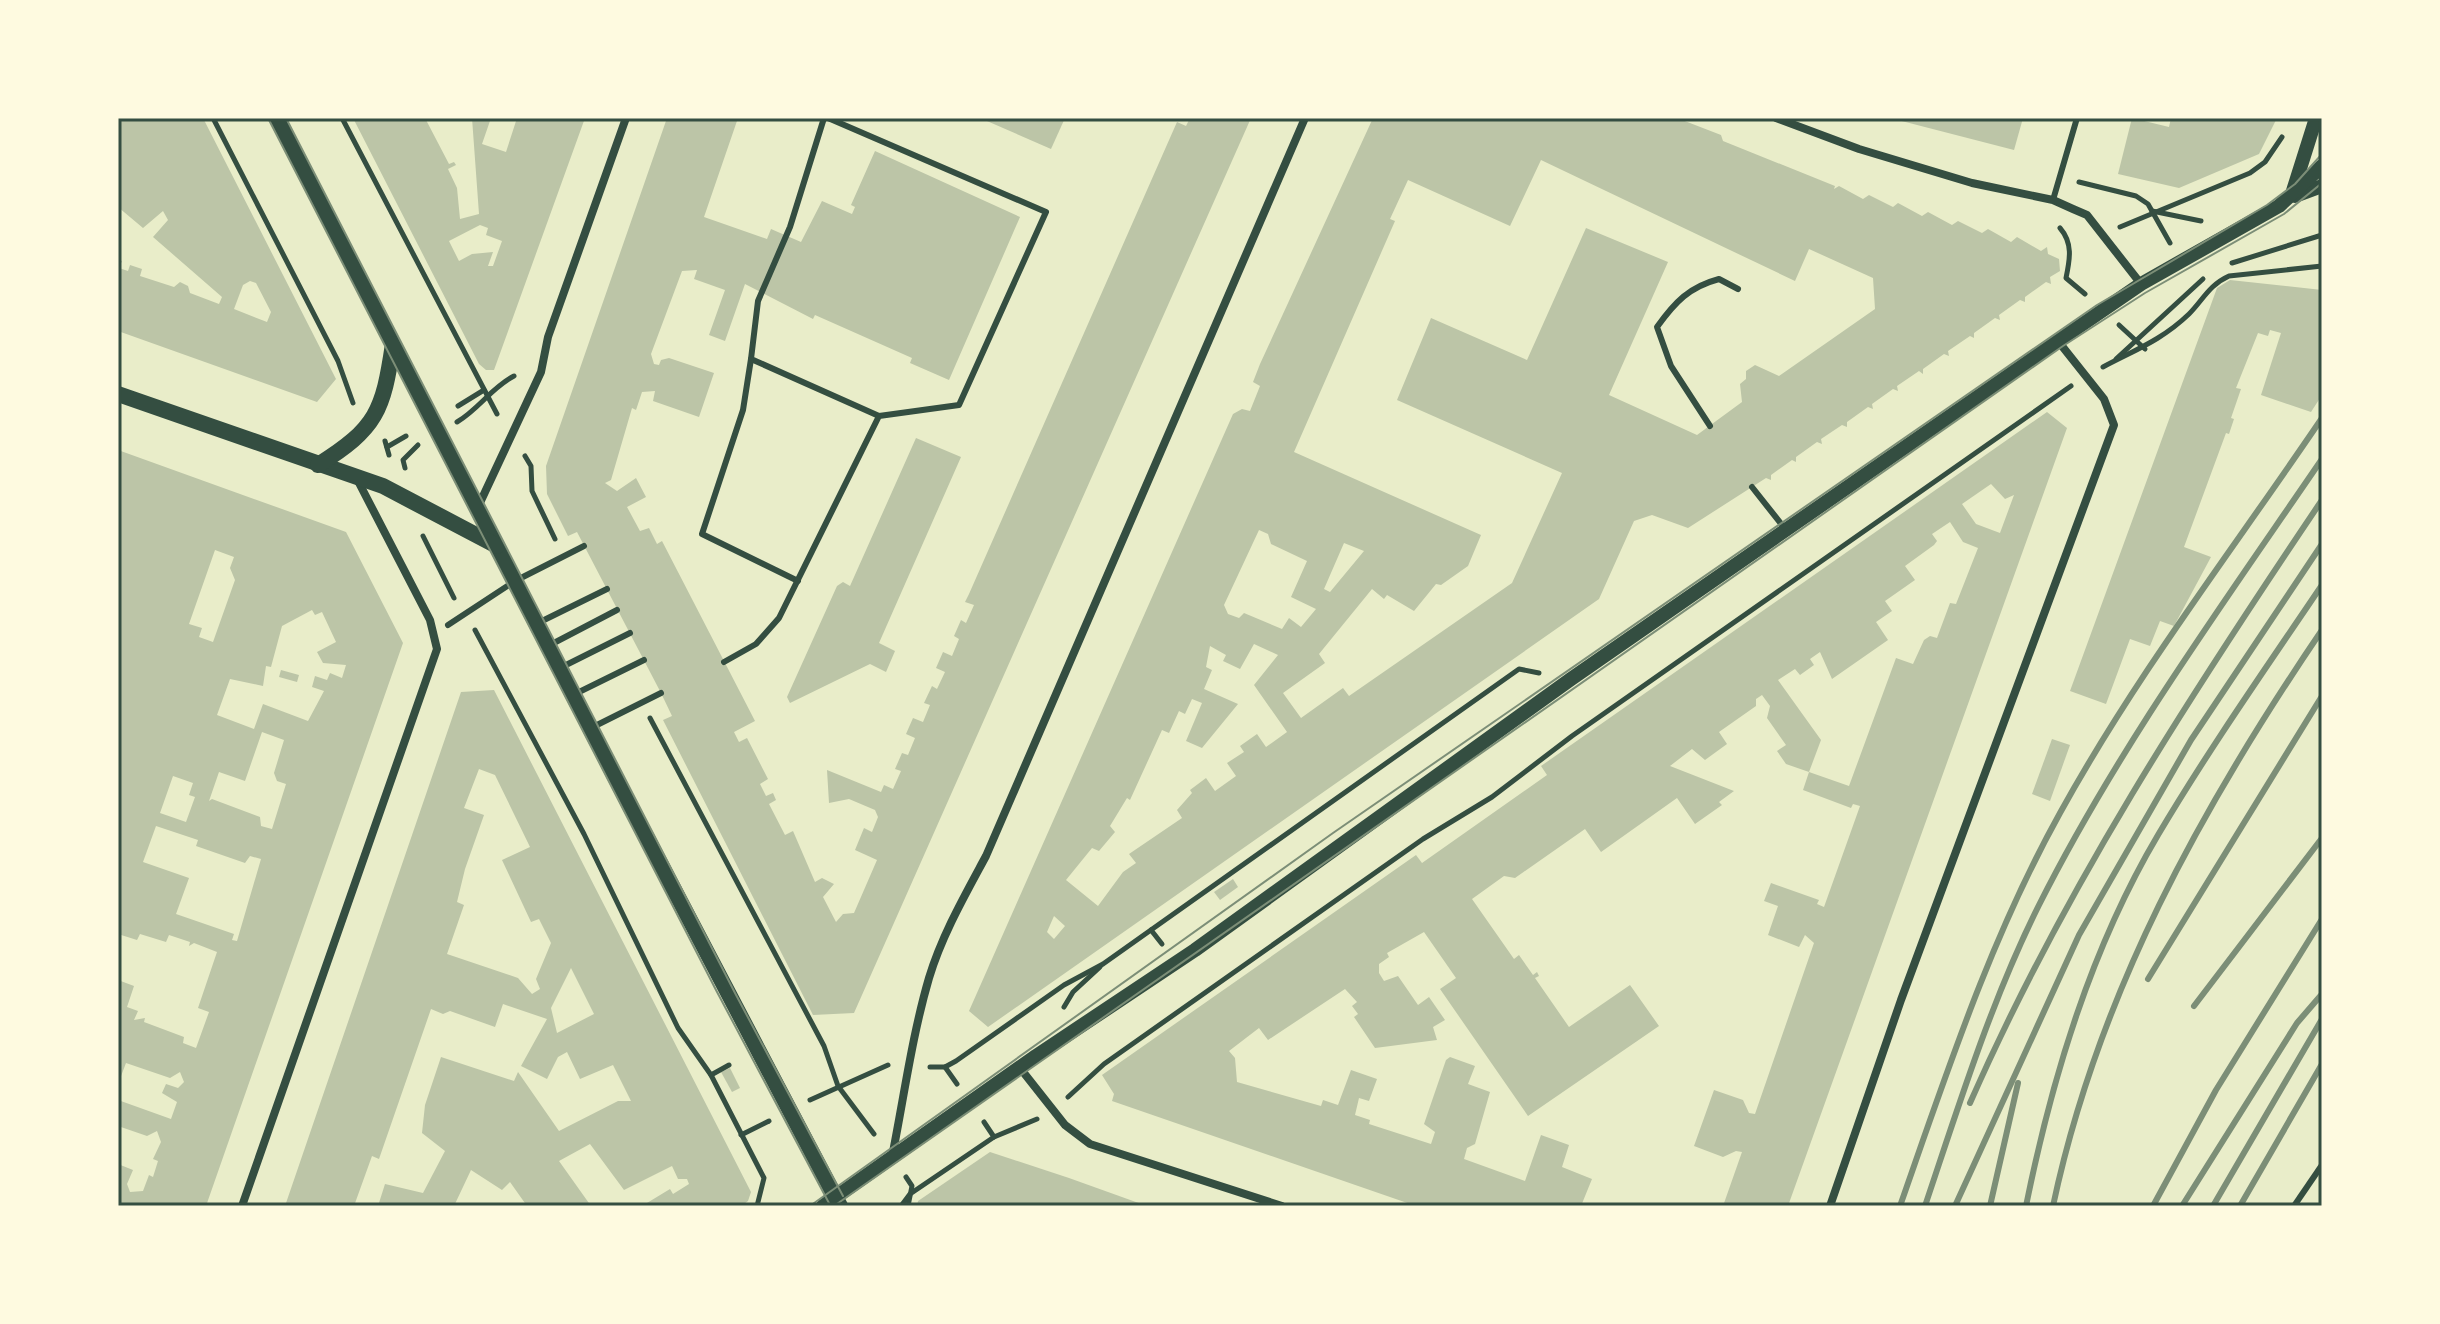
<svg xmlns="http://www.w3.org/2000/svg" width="2440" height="1324" viewBox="0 0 2440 1324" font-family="'Sofia Sans Condensed',sans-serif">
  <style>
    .building { fill: #bcc5a7; fill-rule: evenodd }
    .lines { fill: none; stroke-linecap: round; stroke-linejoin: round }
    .path { stroke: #344e41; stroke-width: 5 }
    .service { stroke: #344e41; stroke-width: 6 }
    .minor { stroke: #344e41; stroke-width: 8 }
    .tertiary { stroke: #344e41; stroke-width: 14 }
    .secondary { stroke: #344e41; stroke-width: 16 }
    .tram { stroke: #7c8e77; stroke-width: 2 }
    .rail { stroke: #7c8e77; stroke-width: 6 }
    .neatline { fill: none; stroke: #344e41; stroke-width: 3 }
  </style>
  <rect width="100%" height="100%" fill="#e9edc9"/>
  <!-- building -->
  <g class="building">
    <path d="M118,118H203L336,379L317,402L118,331V260L122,261L119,268L128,271L130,265L142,269L140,276L174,287L180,282L188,286L190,293L219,304L222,297L153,237L168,220L163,211L143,228L118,207ZM250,281L256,283L271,312L267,322L234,309L243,285Z"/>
    <path d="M353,118H425L449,164L454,162L456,165L448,169L457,188L460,219L479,214L472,118H491L482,144L506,152L517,118H585L494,370H486L479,364ZM480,225L488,228L486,235L502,241L493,266H488L493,252L472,254L459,261L449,241Z"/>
    <polygon points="667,118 738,118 704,217 767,239 771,229 801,242 822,201 852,214 855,207 851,205 875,151 1020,217 949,380 910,363 912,358 815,315 813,319 745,284 725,341 709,335 725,290 694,279 697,270 682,271 651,354 654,364 659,365 661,360 669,358 714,373 699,417 653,401 655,391 642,392 636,410 632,408 611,480 605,483 617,491 636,478 646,497 627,507 640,531 649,528 657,544 662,541 755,721 734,732 739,742 747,738 768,779 760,784 766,796 773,793 776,800 769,804 785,835 793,831 815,882 822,878 834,884 823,897 836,922 843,914 854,913 877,860 855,850 864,828 872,832 878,817 875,810 849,799 829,803 827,770 881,792 884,785 893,789 901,771 895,769 902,753 908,755 915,738 906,734 913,718 923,722 930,705 924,703 932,686 937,689 945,672 936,668 943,652 952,656 959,639 954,636 961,620 966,623 974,605 965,602 969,594 1177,122 1186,126 1190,118 1251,118 854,1013 813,1015 663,720 672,716 661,693 577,532 568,536 547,494 546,466"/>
    <polygon points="980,118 1065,118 1051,149"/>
    <path d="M1373,118H1677L1721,135L1723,141L1835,186L1834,189L1839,186L1863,199L1869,195L1893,207L1898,203L1922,216L1928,212L1952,225L1958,221L1982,233L1988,229L2011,242L2017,237L2041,251L2047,247L2048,254L2059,259L2060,271L2050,277L2051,284L2046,282L2025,297V302L2020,300L1999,315L2000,320L1995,318L1974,333V338L1970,336L1948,351L1949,356L1944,354L1923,369V374L1919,371L1897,386L1898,391L1893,389L1872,404L1873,409L1868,407L1847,422V427L1842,425L1821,439L1822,444L1817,442L1796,457V462L1792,460L1771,475V480L1766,478L1688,528L1652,515L1634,521L1599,599L988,1027L969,1011L1233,414L1242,409L1250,411L1260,386L1253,382L1260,364ZM1541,160L1795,281L1809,249L1873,278L1875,309L1779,376L1755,365L1746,371V379L1740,384L1742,402L1697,435L1609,395L1668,262L1586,228L1527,360L1431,318L1397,400L1562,473L1512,583L1349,696L1343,688L1301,718L1283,693L1325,663L1319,654L1372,589L1384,599L1387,595L1414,611L1436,584L1441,585L1468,566L1481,535L1294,452L1395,221L1390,219L1408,180L1510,226ZM1259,530L1268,534L1271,544L1307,561L1291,597L1316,609L1301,627L1289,618L1282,629L1244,613L1239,618L1228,614L1224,605ZM1344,543L1364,551L1330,592L1324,589ZM1254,644L1278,655L1254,685L1287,732L1266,747L1257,734L1240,746L1244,752L1227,763L1236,776L1215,791L1206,778L1190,790L1192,793L1177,810L1182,818L1129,854L1136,863L1123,872L1098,906L1066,880L1092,848L1099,851L1115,832L1110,826L1127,798L1130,800L1162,730L1169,733L1179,711L1185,714L1192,699L1202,703L1186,741L1202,748L1238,704L1204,689L1212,670L1206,667L1210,646L1226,655L1223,661L1240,669ZM1054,916L1065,926L1054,939L1047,932Z"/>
    <polygon points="1890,118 2023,118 2014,150"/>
    <polygon points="2132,118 2169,127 2171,118 2277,118 2259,154 2179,188 2118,174"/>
    <polygon points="2230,280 2322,290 2322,395 2311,412 2261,395 2281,333 2270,330 2268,336 2258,333 2236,388 2241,389 2231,418 2234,419 2229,434 2226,433 2184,547 2211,557 2174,626 2160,621 2150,646 2130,639 2106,704 2070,691 2217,288"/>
    <path d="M2047,412L2067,428L1788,1206H1723L1742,1152L1736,1151L1723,1157L1694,1146L1714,1090L1743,1100L1749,1113L1755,1114L1814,943L1805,935L1799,947L1768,935L1778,906L1764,901L1771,883L1819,900L1817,904L1824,907L1860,806L1853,804L1851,808L1803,790L1809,772L1786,764L1777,751L1786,745L1767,718L1770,706L1762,695L1756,699V706L1719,732L1727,744L1705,760L1692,749L1670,766L1734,791L1719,802L1722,805L1695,824L1677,798L1601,852L1585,829L1515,878L1504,876L1472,899L1514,959L1519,955L1533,975L1537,972L1539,976L1535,978L1569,1027L1630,985L1659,1026L1528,1116L1440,989L1456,978L1424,932L1387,953L1389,957L1379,964V973L1384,981L1398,976L1418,1005L1429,997L1445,1020L1433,1027L1437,1040L1375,1048L1354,1017L1358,1014L1352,1006L1357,1002L1345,989L1268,1040L1259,1028L1229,1051L1235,1058L1237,1082L1321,1106L1323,1100L1338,1105L1351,1070L1377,1079L1369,1101L1359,1098L1355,1115L1370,1120L1369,1124L1431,1144L1435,1132L1424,1124L1446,1060L1450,1057L1475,1066L1468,1084L1490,1092L1475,1144L1467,1148L1464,1159L1525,1181L1541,1135L1569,1145L1562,1167L1592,1179L1581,1206H1416L1112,1101L1114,1094L1102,1075L1416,855L1422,863L1547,775L1541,766ZM1991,484L2005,499L2014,495L2000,533L1976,524L1962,504ZM1950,522L1963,542L1978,548L1956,604L1950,603L1937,638L1930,636L1924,640L1913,664L1896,658L1849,786L1809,772L1821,740L1778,680L1795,669L1800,675L1814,665L1810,659L1820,652L1832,679L1888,640L1876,622L1892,611L1885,601L1915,580L1905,566L1934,545L1937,541L1932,534Z"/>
    <polygon points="916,438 961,457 879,643 895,651 886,672 870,664 790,703 787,697 837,586 843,582 850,586"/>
    <path d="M118,450L346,532L403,643L206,1206H118V1164L133,1170L127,1184L130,1192L143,1191L149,1175L153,1177L158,1161L153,1159L161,1142L157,1131L147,1136L118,1126V1100L171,1119L177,1102L162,1093L166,1084L178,1088L184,1082L180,1072L170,1078L126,1063L118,1084V980L134,986L127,1007L138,1011L134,1020L145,1018L144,1022L184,1037L183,1043L196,1048L209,1012L198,1008L217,952L194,943L189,946L190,942L169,935L166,942L140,934L137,940L118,934ZM215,550L234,557L230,568L235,580L213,642L199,637L202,628L189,624ZM312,610L315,615L322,612L336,642L317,652L323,663L346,665L342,678L330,673L327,680L315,676L312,687L324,691L308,721L263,704L254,729L217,715L230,679L263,686L266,666L271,667L282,626ZM262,732L284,740L274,773L277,781L286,784L272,829L261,826L260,817L212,799L209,801L219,772L245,781ZM173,776L193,783L189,795L195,797L186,822L160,813ZM156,826L198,840L196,846L245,863L250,856L261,859L237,941L232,940L234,934L176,914L189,878L143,862Z"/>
    <polygon points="281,670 299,675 297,682 279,677"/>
    <path d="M494,690L751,1192L748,1201L741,1206H642L670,1189L673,1194L689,1184L687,1179H678L672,1166L624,1190L590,1144L559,1161L591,1206H527L510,1182L502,1190L471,1170L454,1206H378L385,1184L423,1193L445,1151L422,1133L425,1105L441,1057L514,1081L518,1072L559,1131L618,1101H631L613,1065L580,1079L567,1052L558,1057L547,1079L521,1066L547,1019L503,1004L495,1027L450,1011L443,1014L431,1009L379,1159L372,1156L354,1206H285L461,692ZM479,769L495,775L530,847L502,860L531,922L539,919L551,943L536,979L540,989L532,994L518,978L447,954L464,905L457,902L465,869L484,815L464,808ZM571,968L594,1014L557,1033L551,1008Z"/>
    <polygon points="2052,739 2070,745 2050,801 2032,794"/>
    <polygon points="1233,879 1238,887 1220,900 1214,892"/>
    <polygon points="730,1068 740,1088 732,1092 721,1072"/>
    <polygon points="990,1152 1069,1178 1147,1206 917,1206 918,1201"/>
  </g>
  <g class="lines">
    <!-- path -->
    <g class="path">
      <polyline points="213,118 338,361 353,403"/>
      <polyline points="342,118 497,414"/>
      <polyline points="2079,182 2136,196 2148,204 2170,243"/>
      <polyline points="2152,211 2201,221"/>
      <polyline points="2120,227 2250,173 2265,162 2282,137"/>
      <path d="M2060,228C2073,243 2070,259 2066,278L2085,294"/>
      <polyline points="2232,263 2322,235"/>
      <polyline points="2119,325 2145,349"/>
      <polyline points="2116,359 2203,279"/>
      <path d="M2103,367C2135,350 2162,340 2189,314C2203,300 2209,285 2229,276L2322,266"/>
      <polyline points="458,406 484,390"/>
      <path d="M457,422C479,409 491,388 514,376"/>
      <polyline points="385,441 389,455"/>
      <polyline points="387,447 406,436"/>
      <polyline points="525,456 531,466 532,491 555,539"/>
      <polyline points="405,468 403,460 418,445"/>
      <polyline points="423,536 454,598"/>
      <polyline points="475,630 584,834 678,1028 711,1075 764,1178 757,1206"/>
      <polyline points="650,718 824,1046 838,1086 874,1134"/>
      <polyline points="1151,930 1162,944"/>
      <polyline points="1064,1007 1073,992 1100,967"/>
      <polyline points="930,1067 945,1067 956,1061 1064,985 1103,964 1519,669 1539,673"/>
      <polyline points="945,1067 957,1084"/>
      <polyline points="711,1075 729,1065"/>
      <polyline points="1068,1097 1104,1064 1423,839 1492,797 1572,736 2071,386"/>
      <polyline points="810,1100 888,1065"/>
      <polyline points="984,1122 994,1137"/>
      <polyline points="741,1135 769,1121"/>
      <polyline points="906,1177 912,1186 908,1206"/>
      <polyline points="901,1206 910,1194 994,1137 1037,1119"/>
    </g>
    <!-- service -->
    <g class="service">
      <polyline points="824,118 790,227 758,301 751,359 879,416"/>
      <polyline points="2053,200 2077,118"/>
      <polyline points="751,359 743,410 702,534 798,581"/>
      <path d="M1710,426L1671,366L1657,327C1675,302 1689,287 1719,279L1738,289"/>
      <polyline points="1752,487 1786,530"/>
      <polyline points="538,623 607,589"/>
      <polyline points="448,625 515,581 584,546"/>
      <polyline points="550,645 617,610"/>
      <polyline points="724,662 756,644 779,618 879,416 959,405 1046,212 828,118"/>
      <polyline points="562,667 630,633"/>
      <polyline points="575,694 644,660"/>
      <polyline points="593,727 661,693"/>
      <polyline points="2294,1206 2322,1165"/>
    </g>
    <!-- minor -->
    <g class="minor">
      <polyline points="1776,118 1859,149 1972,183 2053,200 2073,209 2087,215 2141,284"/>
      <polyline points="478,507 541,372 548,337 626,118"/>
      <polyline points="1020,1068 1065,1125 1090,1144 1282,1206"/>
      <path d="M892,1157C904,1097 912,1036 929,978C942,935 965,895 986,856L1305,118"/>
      <polyline points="242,1206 437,649 430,620 357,479"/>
      <polyline points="1830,1206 1901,1000 2114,425 2104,399 2058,341"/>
    </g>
    <!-- tertiary -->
    <g class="tertiary">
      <polyline points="2292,194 2316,118"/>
      <polyline points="2295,196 2322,186"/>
      <polyline points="823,1206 1036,1056 1195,950 1571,679 2058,341 2141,284 2279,206 2322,166"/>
    </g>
    <!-- secondary -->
    <g class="secondary">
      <polyline points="277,118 628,802 840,1206"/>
      <polyline points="118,394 383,486 497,546"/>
      <path d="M318,465C377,428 383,411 393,344"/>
    </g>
    <!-- tram -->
    <g class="tram">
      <polyline points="268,118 716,990 830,1205"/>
      <polyline points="286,118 735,993 843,1196"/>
      <polyline points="810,1206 1333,833 2097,305 2267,205 2295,184 2322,154"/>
      <polyline points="834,1206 2063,346 2145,293 2284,214 2322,183"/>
    </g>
    <!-- rail -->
    <g class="rail">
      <polyline points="2148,979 2322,696"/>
      <polyline points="2194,1006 2322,838"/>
      <path d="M1970,1103C2064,889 2191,694 2322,500"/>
      <path d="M1900,1206C1947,1072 1991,937 2060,813C2136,675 2234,548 2322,418"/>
      <path d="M1925,1206C1959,1105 1991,1001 2039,905C2118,748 2223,604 2322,459"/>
      <polyline points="1955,1206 2079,935 2191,740 2322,544"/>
      <polyline points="1990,1206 2018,1083"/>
      <path d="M2026,1206C2052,1078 2091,948 2158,835C2209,749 2266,668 2322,585"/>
      <path d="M2053,1206C2098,994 2201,808 2322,630"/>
      <polyline points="2153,1206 2216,1090 2322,919"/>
      <polyline points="2182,1206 2297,1023 2322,994"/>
      <polyline points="2213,1206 2322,1019"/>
      <polyline points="2240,1206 2322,1064"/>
    </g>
  </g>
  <!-- border -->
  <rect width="2440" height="1324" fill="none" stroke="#fefae0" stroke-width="240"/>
  <rect x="120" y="120" width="2200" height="1084" class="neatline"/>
</svg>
